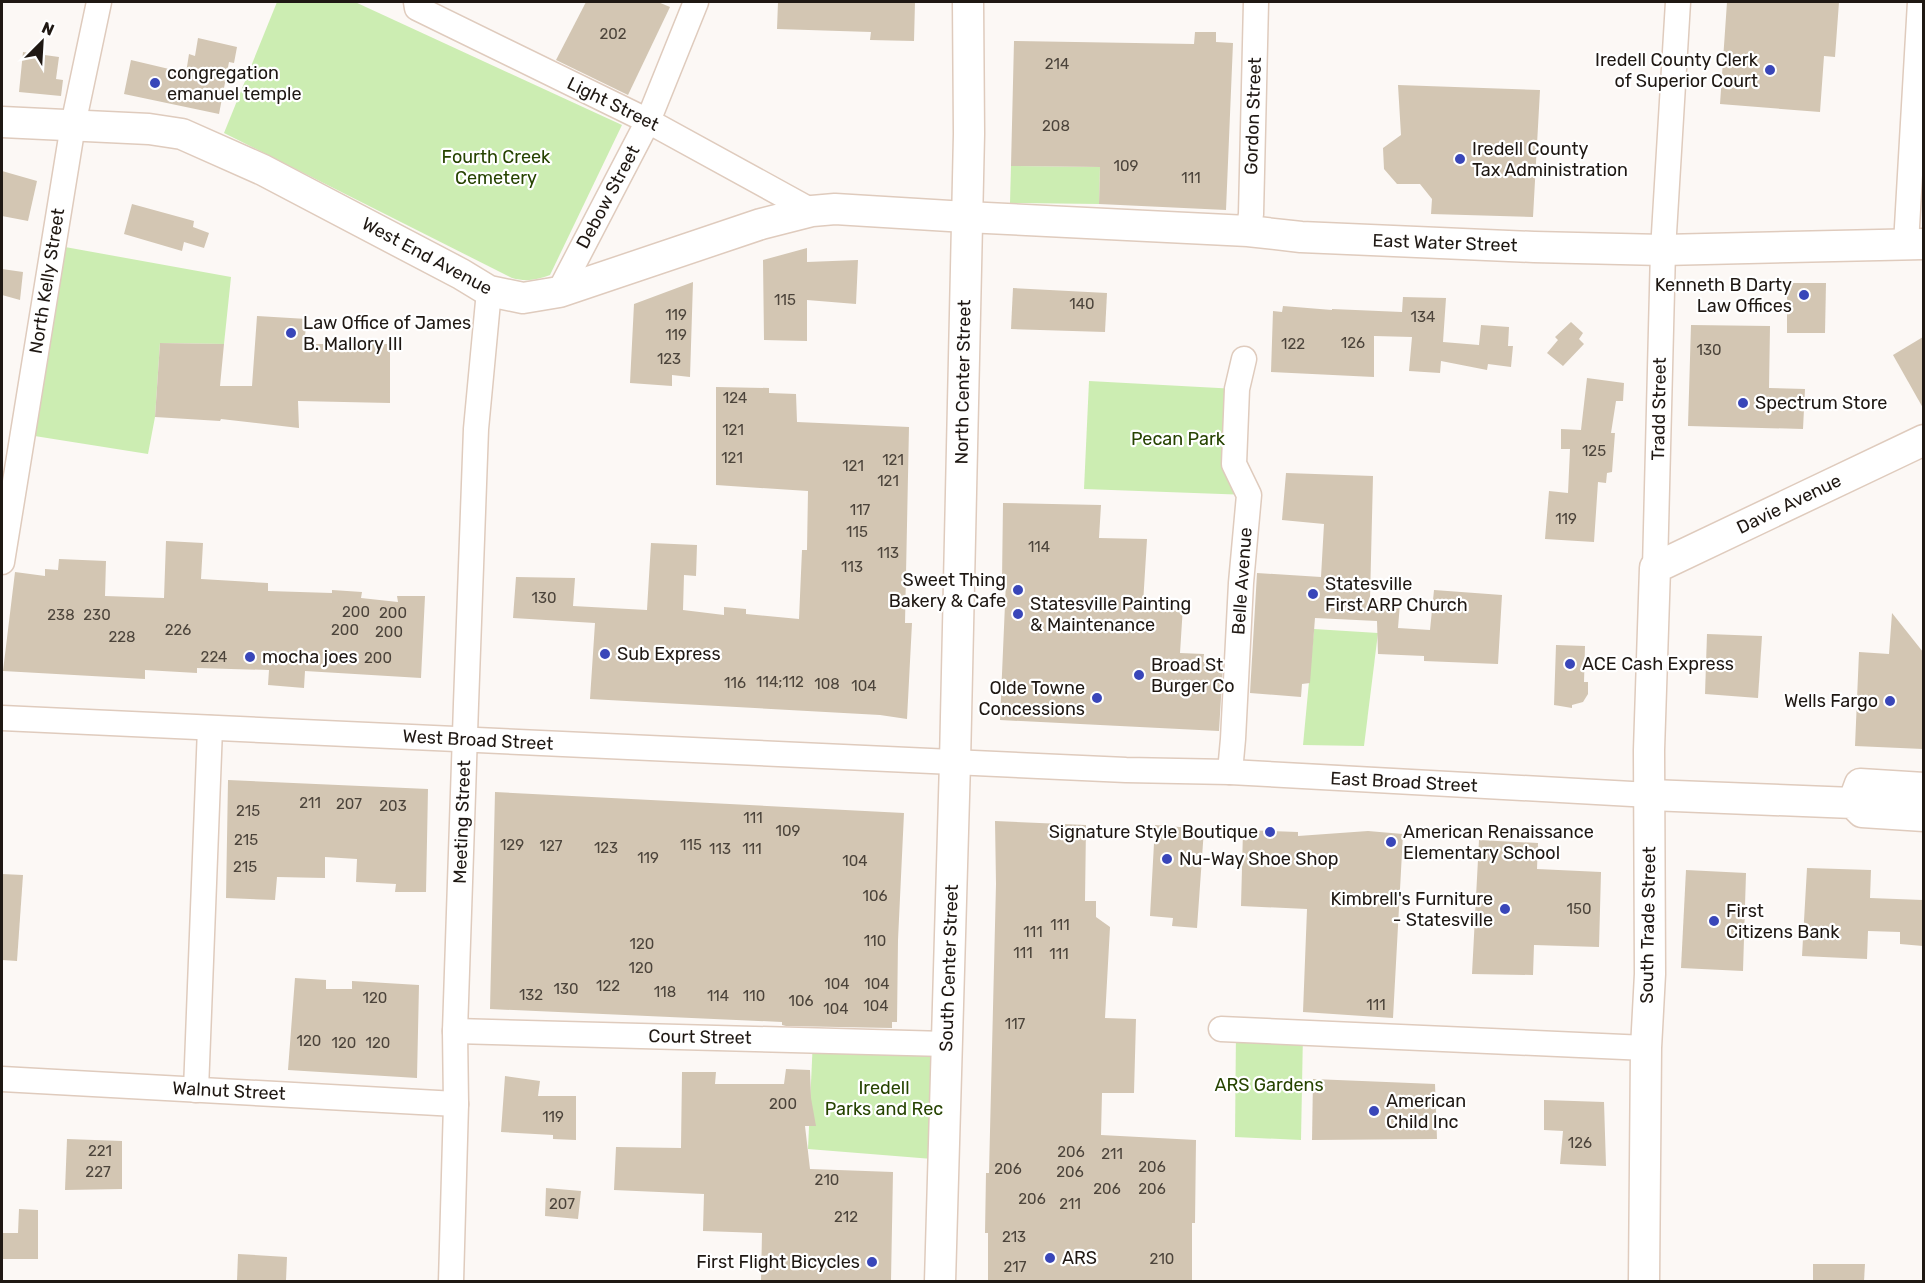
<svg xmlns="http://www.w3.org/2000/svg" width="1925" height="1283" viewBox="0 0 1925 1283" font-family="Rubik,sans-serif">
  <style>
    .green { fill: #ccedb2 }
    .building { fill: #d3c6b3 }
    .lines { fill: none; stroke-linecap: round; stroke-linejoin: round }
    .minor-casing { stroke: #dfcbbd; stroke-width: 27 }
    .major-casing { stroke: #dfcbbd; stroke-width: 33 }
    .minor { stroke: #fff; stroke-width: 24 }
    .major { stroke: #fff; stroke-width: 30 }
    .poi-dot { fill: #3946b9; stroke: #fff; stroke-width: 2 }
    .labels { text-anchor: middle; stroke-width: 4.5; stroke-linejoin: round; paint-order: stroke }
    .number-label { font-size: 15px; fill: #4c443b }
    .poi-label { font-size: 18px; fill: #1f1813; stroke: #fff; text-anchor: start }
    .street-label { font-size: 18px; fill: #1f1813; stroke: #fff }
    .park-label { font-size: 18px; fill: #264300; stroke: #fff }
  </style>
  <rect width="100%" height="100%" fill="#fcf8f5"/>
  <!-- green -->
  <g class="green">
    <path d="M277,2H355L622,125L550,275C536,280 526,282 512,278L224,133Z"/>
    <polygon points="1011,166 1100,167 1099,204 1010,203"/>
    <polygon points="54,245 231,277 224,344 160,343 155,417 148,454 22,434"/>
    <polygon points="1089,381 1237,389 1249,495 1084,489"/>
    <polygon points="1314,629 1378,633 1364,746 1303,745"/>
    <polygon points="1236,1029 1303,1032 1301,1140 1235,1137"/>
    <polygon points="813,1039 946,1044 945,1160 808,1149"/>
  </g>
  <!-- building -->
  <g class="building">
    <polygon points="586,2 658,2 670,7 628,95 556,60"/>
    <polygon points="778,2 915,2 914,41 870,40 871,32 777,29"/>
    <polygon points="1727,2 1839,2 1835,57 1824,56 1820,112 1720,104"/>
    <polygon points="1195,32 1216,32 1216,42 1233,43 1226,210 1099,204 1100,167 1011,166 1014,41 1194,44"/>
    <polygon points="198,38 237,47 234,63 229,62 219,114 124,94 131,60 186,73 189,54 195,56"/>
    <polygon points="23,52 59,57 56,79 63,80 61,96 19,92"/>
    <polygon points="1398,85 1540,90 1533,217 1431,214 1432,199 1420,184 1397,184 1384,169 1383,148 1401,135"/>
    <polygon points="2,171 37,181 28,221 2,216"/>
    <polygon points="132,204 194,221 193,227 209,233 204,248 184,242 182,251 124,234"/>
    <polygon points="807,248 807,262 858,260 856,304 807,300 807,341 764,340 763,260"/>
    <polygon points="2,269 23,272 20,300 2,295"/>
    <polygon points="693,282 690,377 672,375 672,386 630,383 634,304"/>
    <polygon points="1787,283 1826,283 1825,333 1787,333"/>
    <polygon points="1013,288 1107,293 1105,332 1011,329"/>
    <polygon points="1403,297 1446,298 1443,342 1479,345 1481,325 1509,327 1508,346 1513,346 1511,367 1488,364 1487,370 1441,361 1440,373 1409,371 1412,337 1374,336 1374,377 1271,372 1273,311 1282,312 1283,306 1332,310 1332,309 1402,312"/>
    <polygon points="257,316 307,319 304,344 390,344 390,403 298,401 299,428 221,419 220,421 155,417 160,343 224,344 220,386 252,386"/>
    <polygon points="1571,322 1583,333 1579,339 1584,344 1563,366 1547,353 1558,340 1555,337"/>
    <polygon points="1691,325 1770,326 1769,388 1805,389 1803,429 1688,426"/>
    <polygon points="1923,337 1923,408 1893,355"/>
    <polygon points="1587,378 1624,383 1623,401 1616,401 1611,433 1615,433 1612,472 1607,473 1606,483 1598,482 1594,542 1545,539 1549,491 1568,493 1570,449 1561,449 1561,429 1581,430"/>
    <polygon points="716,387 769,388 769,393 796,394 797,422 909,427 905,623 912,623 907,719 880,715 590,699 595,623 513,618 516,577 575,578 573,606 647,610 651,543 697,545 696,576 684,575 683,610 724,615 724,607 746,609 746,614 799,619 802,550 807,550 808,491 716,485"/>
    <polygon points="1286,473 1373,476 1370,600 1400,603 1398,628 1430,630 1434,590 1502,595 1498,664 1424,661 1424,656 1378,654 1377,621 1315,618 1310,683 1302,684 1301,697 1250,693 1257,573 1321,577 1324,524 1282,520"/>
    <polygon points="1003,503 1101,505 1099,538 1147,539 1143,604 1183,606 1180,653 1204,654 1203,662 1223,664 1219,731 1000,720 1006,581 1002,581"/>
    <polygon points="166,541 203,543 201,579 268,583 268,591 332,593 332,590 362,592 361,598 398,602 397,596 425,596 421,678 305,671 304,688 268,685 269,670 197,668 197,673 145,670 145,679 3,671 15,572 45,576 45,569 58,570 59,559 106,561 105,596 164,598"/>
    <polygon points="1892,613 1923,652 1923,749 1855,746 1859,652 1889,654"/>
    <polygon points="1707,634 1762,636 1758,698 1705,694"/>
    <polygon points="1556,645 1585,646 1584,682 1588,682 1588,694 1583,702 1572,705 1572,708 1554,705"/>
    <polygon points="228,780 428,789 426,892 395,892 396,884 356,882 357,859 325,857 325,878 277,877 275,900 226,898"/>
    <polygon points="495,792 904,813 898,940 897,1022 892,1022 892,1028 786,1026 782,1025 782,1022 490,1009"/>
    <polygon points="995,821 1086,825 1085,901 1096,901 1096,917 1110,927 1105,1018 1136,1019 1134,1093 1102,1093 1101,1135 1196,1140 1195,1223 1192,1223 1192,1281 988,1281 988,1233 985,1233 986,1173 989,1173 996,884"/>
    <polygon points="1155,825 1204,829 1197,928 1172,926 1173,918 1150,916"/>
    <polygon points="1243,830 1298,832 1298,836 1368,831 1403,834 1393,1018 1303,1012 1307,909 1241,906"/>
    <polygon points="1479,840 1538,843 1537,869 1601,872 1599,947 1534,945 1533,975 1472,974"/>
    <polygon points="1807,868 1871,870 1870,898 1923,900 1923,946 1900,944 1900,932 1868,931 1867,959 1802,956"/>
    <polygon points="1686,870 1746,873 1743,971 1681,968"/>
    <polygon points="2,874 23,875 17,961 2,960"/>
    <polygon points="295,978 326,980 326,989 352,989 352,981 419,985 417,1078 288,1070"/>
    <polygon points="786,1069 810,1070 811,1098 816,1126 805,1126 810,1169 893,1172 891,1281 761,1281 762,1233 703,1231 704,1194 614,1190 616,1147 681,1148 682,1072 716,1072 715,1084 784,1084"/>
    <polygon points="505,1076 540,1081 538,1096 576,1096 576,1140 553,1139 553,1135 501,1132"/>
    <polygon points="1313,1079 1435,1084 1437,1139 1312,1140"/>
    <polygon points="1544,1100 1604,1102 1606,1166 1560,1164 1563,1131 1544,1130"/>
    <polygon points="67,1139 122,1141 122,1189 65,1190"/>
    <polygon points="546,1188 581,1191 578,1219 545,1216"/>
    <polygon points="19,1209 38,1210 38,1259 2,1259 2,1233 18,1233"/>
    <polygon points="238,1254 287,1257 286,1281 237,1281"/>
    <polygon points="1813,1264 1865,1264 1864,1281 1813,1281"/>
  </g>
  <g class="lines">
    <defs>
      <g id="minor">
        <polyline points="416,2 417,8 648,121 812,211"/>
        <polyline points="1248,231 1251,214 1256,2"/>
        <polyline points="1906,244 1920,2"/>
        <polyline points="559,292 648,121 696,2"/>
        <polyline points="2,562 73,125 99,2"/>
        <polyline points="1655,568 1663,250 1678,2"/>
        <polyline points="2,718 1126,770 1230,772 1650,795"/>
        <polyline points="1230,772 1233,739 1241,583 1249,495 1234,464 1237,389 1244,359"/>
        <polyline points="1221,1029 1646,1048"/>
        <polyline points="455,1031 946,1044"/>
        <polyline points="2,1079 456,1104"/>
        <polyline points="196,1090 210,728"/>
        <polyline points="451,1282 456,1104 455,1031 466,704 476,429 489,291"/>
      </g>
      <g id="major">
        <polyline points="2,122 149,129 182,134 263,170 461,274 489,291 523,298 559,292 761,224 812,211 835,209 966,217 1248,231 1301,237 1534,247 1663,250 1924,244"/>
        <polyline points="1650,795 1853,803 1862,812 1924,816"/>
        <polyline points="1853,803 1860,784 1924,788"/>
        <polyline points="940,1282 955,762 969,134 968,2"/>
        <polyline points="1644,1282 1646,1048 1650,974 1649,750 1655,568 1924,440"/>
      </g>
    </defs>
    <!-- minor casing -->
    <use href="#minor" class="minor-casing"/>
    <!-- major casing -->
    <use href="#major" class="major-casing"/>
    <!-- minor -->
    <use href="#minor" class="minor"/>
    <!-- major -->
    <use href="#major" class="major"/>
  </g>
  <!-- markers -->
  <g class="poi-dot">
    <circle cx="1770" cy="70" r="6"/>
    <circle cx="155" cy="83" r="6"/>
    <circle cx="1460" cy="159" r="6"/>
    <circle cx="1804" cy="295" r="6"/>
    <circle cx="291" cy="333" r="6"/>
    <circle cx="1743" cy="403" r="6"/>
    <circle cx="1018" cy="590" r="6"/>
    <circle cx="1313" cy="594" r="6"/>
    <circle cx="1018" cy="614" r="6"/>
    <circle cx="605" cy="654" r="6"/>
    <circle cx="250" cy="657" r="6"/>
    <circle cx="1570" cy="664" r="6"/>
    <circle cx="1139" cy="675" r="6"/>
    <circle cx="1097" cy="698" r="6"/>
    <circle cx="1890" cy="701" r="6"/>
    <circle cx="1270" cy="832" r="6"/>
    <circle cx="1391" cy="842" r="6"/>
    <circle cx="1167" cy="859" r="6"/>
    <circle cx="1505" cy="909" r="6"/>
    <circle cx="1714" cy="921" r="6"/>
    <circle cx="1374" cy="1111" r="6"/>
    <circle cx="1050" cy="1258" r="6"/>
    <circle cx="872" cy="1262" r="6"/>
  </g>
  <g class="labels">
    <!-- number labels -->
    <g class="number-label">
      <text x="613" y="39">202</text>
      <text x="1057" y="69">214</text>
      <text x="1056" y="131">208</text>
      <text x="1126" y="171">109</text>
      <text x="1191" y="183">111</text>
      <text x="785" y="305">115</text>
      <text x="1082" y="309">140</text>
      <text x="676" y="320">119</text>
      <text x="1423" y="322">134</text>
      <text x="676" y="340">119</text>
      <text x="1353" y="348">126</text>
      <text x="1293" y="349">122</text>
      <text x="1709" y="355">130</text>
      <text x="669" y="364">123</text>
      <text x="735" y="403">124</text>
      <text x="733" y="435">121</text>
      <text x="1594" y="456">125</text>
      <text x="732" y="463">121</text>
      <text x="893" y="465">121</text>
      <text x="853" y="471">121</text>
      <text x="888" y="486">121</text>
      <text x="860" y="515">117</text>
      <text x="1566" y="524">119</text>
      <text x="857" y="537">115</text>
      <text x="1039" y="552">114</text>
      <text x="888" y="558">113</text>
      <text x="852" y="572">113</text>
      <text x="544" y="603">130</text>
      <text x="356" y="617">200</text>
      <text x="393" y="618">200</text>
      <text x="61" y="620">238</text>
      <text x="97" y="620">230</text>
      <text x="178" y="635">226</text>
      <text x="345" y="635">200</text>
      <text x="389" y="637">200</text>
      <text x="122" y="642">228</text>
      <text x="214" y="662">224</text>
      <text x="378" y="663">200</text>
      <text x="780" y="687">114;112</text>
      <text x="735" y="688">116</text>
      <text x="827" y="689">108</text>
      <text x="864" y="691">104</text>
      <text x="310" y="808">211</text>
      <text x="349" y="809">207</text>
      <text x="393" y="811">203</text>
      <text x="248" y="816">215</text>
      <text x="753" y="823">111</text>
      <text x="788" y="836">109</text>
      <text x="246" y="845">215</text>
      <text x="512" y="850">129</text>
      <text x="691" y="850">115</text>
      <text x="551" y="851">127</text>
      <text x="606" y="853">123</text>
      <text x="720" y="854">113</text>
      <text x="752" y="854">111</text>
      <text x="648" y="863">119</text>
      <text x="855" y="866">104</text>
      <text x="245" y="872">215</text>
      <text x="875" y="901">106</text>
      <text x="1579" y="914">150</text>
      <text x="1060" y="930">111</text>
      <text x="1033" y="937">111</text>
      <text x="875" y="946">110</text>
      <text x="642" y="949">120</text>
      <text x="1023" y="958">111</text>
      <text x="1059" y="959">111</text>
      <text x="641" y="973">120</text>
      <text x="837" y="989">104</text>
      <text x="877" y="989">104</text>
      <text x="608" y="991">122</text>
      <text x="566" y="994">130</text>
      <text x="665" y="997">118</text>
      <text x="531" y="1000">132</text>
      <text x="718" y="1001">114</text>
      <text x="754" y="1001">110</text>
      <text x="375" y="1003">120</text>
      <text x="801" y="1006">106</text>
      <text x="1376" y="1010">111</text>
      <text x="876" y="1011">104</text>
      <text x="836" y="1014">104</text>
      <text x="1015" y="1029">117</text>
      <text x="309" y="1046">120</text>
      <text x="344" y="1048">120</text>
      <text x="378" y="1048">120</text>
      <text x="783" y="1109">200</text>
      <text x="553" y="1122">119</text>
      <text x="1580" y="1148">126</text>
      <text x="100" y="1156">221</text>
      <text x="1071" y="1157">206</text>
      <text x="1112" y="1159">211</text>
      <text x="1152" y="1172">206</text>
      <text x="1008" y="1174">206</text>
      <text x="98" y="1177">227</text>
      <text x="1070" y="1177">206</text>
      <text x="827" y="1185">210</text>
      <text x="1107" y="1194">206</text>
      <text x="1152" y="1194">206</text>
      <text x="1032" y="1204">206</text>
      <text x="562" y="1209">207</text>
      <text x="1070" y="1209">211</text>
      <text x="846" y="1222">212</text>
      <text x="1014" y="1242">213</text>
      <text x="1162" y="1264">210</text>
      <text x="1015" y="1272">217</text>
    </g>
    <!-- poi labels -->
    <g class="poi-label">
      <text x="1758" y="66" text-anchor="end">Iredell County Clerk<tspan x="1758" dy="21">of Superior Court</tspan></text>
      <text x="167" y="79">congregation<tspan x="167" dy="21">emanuel temple</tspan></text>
      <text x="1472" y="155">Iredell County<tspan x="1472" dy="21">Tax Administration</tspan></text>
      <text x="1792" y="291" text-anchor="end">Kenneth B Darty<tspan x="1792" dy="21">Law Offices</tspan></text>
      <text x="303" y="329">Law Office of James<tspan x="303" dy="21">B. Mallory III</tspan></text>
      <text x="1755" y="409">Spectrum Store</text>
      <text x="1006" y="586" text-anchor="end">Sweet Thing<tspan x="1006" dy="21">Bakery &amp; Cafe</tspan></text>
      <text x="1325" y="590">Statesville<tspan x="1325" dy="21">First ARP Church</tspan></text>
      <text x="1030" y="610">Statesville Painting<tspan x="1030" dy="21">&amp; Maintenance</tspan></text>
      <text x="617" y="660">Sub Express</text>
      <text x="262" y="663">mocha joes</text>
      <text x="1582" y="670">ACE Cash Express</text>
      <text x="1151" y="671">Broad St<tspan x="1151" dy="21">Burger Co</tspan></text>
      <text x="1085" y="694" text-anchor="end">Olde Towne<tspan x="1085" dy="21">Concessions</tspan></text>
      <text x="1878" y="707" text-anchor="end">Wells Fargo</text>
      <text x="1258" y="838" text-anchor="end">Signature Style Boutique</text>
      <text x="1403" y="838">American Renaissance<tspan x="1403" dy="21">Elementary School</tspan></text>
      <text x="1179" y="865">Nu-Way Shoe Shop</text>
      <text x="1493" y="905" text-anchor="end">Kimbrell's Furniture<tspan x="1493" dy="21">- Statesville</tspan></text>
      <text x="1726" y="917">First<tspan x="1726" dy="21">Citizens Bank</tspan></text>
      <text x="1386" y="1107">American<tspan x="1386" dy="21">Child Inc</tspan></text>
      <text x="1062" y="1264">ARS</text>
      <text x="860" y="1268" text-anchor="end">First Flight Bicycles</text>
    </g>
    <!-- street labels -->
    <g class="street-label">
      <text transform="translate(613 104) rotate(26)" y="6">Light Street</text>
      <text transform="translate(1253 116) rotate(-88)" y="6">Gordon Street</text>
      <text transform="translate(608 197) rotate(-62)" y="6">Debow Street</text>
      <text transform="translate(1445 243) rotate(2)" y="6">East Water Street</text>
      <text transform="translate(427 256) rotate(28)" y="6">West End Avenue</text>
      <text transform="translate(47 281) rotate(-81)" y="6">North Kelly Street</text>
      <text transform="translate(963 382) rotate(-89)" y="6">North Center Street</text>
      <text transform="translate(1659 409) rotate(-89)" y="6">Tradd Street</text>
      <text transform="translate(1789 504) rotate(-26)" y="6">Davie Avenue</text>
      <text transform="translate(1242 581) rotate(-86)" y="6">Belle Avenue</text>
      <text transform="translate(478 740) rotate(3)" y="6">West Broad Street</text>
      <text transform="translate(1404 782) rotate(3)" y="6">East Broad Street</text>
      <text transform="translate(462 822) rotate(-88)" y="6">Meeting Street</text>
      <text transform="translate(1648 925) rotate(-89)" y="6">South Trade Street</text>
      <text transform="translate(949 968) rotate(-88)" y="6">South Center Street</text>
      <text transform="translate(700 1037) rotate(1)" y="6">Court Street</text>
      <text transform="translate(229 1091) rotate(3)" y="6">Walnut Street</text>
    </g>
    <!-- park labels -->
    <g class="park-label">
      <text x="496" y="163">Fourth Creek<tspan x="496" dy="21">Cemetery</tspan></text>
      <text x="1178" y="445">Pecan Park</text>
      <text x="1269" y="1091">ARS Gardens</text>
      <text x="884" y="1094">Iredell<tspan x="884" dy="21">Parks and Rec</tspan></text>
    </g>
  </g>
  <!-- border -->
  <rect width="1925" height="1283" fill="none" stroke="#1f1813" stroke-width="6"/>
  <!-- north arrow -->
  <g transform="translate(42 42) rotate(24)" stroke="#ffffff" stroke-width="4.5" paint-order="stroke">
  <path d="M0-4.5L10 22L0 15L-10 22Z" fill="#1f1813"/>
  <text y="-9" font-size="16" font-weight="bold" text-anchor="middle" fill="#1f1813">N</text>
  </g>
</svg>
